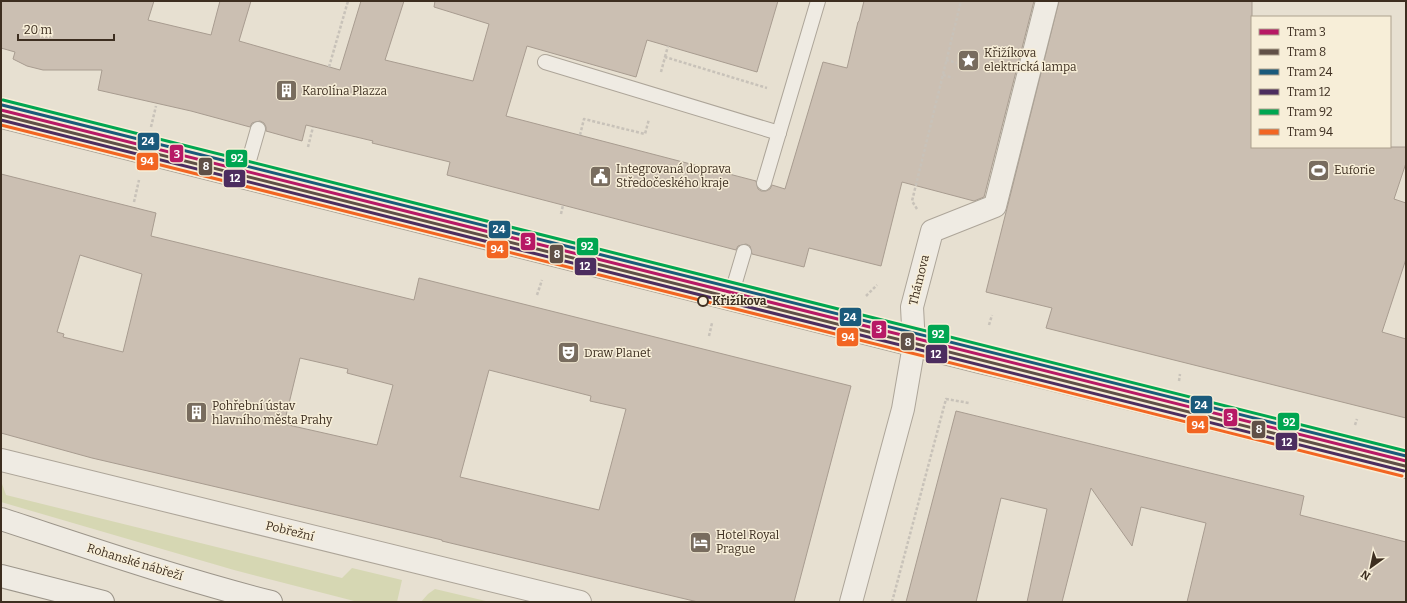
<svg xmlns="http://www.w3.org/2000/svg" width="1407" height="603" viewBox="0 0 1407 603" font-family="Bitter,serif">
  <style>
    .green { fill: #d6d7b3 }
    .building { fill: #cbbfb2; stroke: #a89c90; fill-rule: evenodd }
    .lines { fill: none; stroke-linecap: round; stroke-linejoin: round }
    .lane-casing { stroke: #ada599; stroke-width: 16 }
    .street-casing { stroke: #ada599; stroke-width: 24 }
    .secondary-casing { stroke: #9c958a; stroke-width: 24 }
    .path { stroke: #c8c2b9; stroke-width: 2.5; stroke-dasharray: 3 2; stroke-linecap: butt }
    .lane { stroke: #efebe3; stroke-width: 14 }
    .street { stroke: #efebe3; stroke-width: 22 }
    .secondary { stroke: #efebe3; stroke-width: 22 }
    .tram-1-casing { stroke: #f7eed8; stroke-width: 6 }
    .tram-2-casing { stroke: #f7eed8; stroke-width: 6 }
    .tram-3-casing { stroke: #f7eed8; stroke-width: 6 }
    .tram-4-casing { stroke: #f7eed8; stroke-width: 6 }
    .tram-5-casing { stroke: #f7eed8; stroke-width: 6 }
    .tram-6-casing { stroke: #f7eed8; stroke-width: 6 }
    .tram-1 { stroke: #b71965; stroke-width: 3 }
    .tram-2 { stroke: #605047; stroke-width: 3 }
    .tram-3 { stroke: #1a5a7b; stroke-width: 3 }
    .tram-4 { stroke: #4c2d5f; stroke-width: 3 }
    .tram-5 { stroke: #00a651; stroke-width: 3 }
    .tram-6 { stroke: #f26522; stroke-width: 3 }
    .stop-dot { fill: #f7eed8; stroke: #3d2e20; stroke-width: 2 }
    .labels { text-anchor: middle; stroke-width: 3; stroke-linejoin: round; paint-order: stroke }
    .poi-label { font-size: 12px; fill: #3d2e20; stroke: #f7eed8; text-anchor: start }
    .street-label { font-size: 12px; fill: #3d2e20; stroke: #f7eed8 }
    .stop-label { font-size: 12px; font-weight: bold; fill: #3d2e20; stroke: #f7eed8; text-anchor: start }
    .line-badge { stroke: #f7eed8; stroke-width: 1.5 }
    .badge-label { font-size: 11px; text-anchor: middle; font-weight: bold; fill: #fff }
  </style>
  <rect width="100%" height="100%" fill="#e7e0d1"/>
  <!-- green -->
  <g class="green">
    <polygon points="1,481 6,495 342,578 352,568 402,580 397,602 358,602 234,570 1,502"/>
    <polygon points="435,589 490,602 421,602 428,594"/>
  </g>
  <!-- building -->
  <g class="building">
    <polygon points="1,1 154,1 148,20 211,35 220,1 251,1 239,41 340,70 361,1 404,1 385,60 473,81 489,24 434,7 435,1 778,1 757,72 647,40 636,77 527,46 506,116 756,181 758,189 761,191 766,191 770,189 772,185 785,189 823,62 847,68 858,22 859,21 864,1 1034,1 984,197 974,201 902,182 881,266 809,248 804,267 752,254 750,246 746,244 738,246 736,250 447,175 450,162 372,143 373,141 306,125 302,141 266,131 266,127 264,123 260,121 252,123 250,127 191,111 98,90 102,70 43,70 27,66 13,59 15,52 1,48"/>
    <polygon points="1059,1 1252,1 1252,147 1406,147 1406,163 1394,199 1406,203 1406,259 1382,332 1406,339 1406,418 1046,328 1052,308 986,292"/>
    <path d="M1,174L156,213L151,236L414,300L419,278L851,386L794,602H698L442,541V540L354,519L92,458L1,433ZM80,255L142,274L123,352L63,337L64,334L57,332ZM300,358L348,369L347,373L393,385L377,445L284,424ZM489,370L591,396L590,401L626,409L599,510L460,477Z"/>
    <polygon points="956,411 1304,496 1300,515 1406,542 1406,602 1187,602 1206,523 1141,507 1132,546 1091,488 1062,602 1027,602 1047,509 1001,498 976,602 906,602"/>
  </g>
  <g class="lines">
    <defs>
      <g id="lane">
        <polyline points="545,62 779,133"/>
        <polyline points="244,178 258,129"/>
        <polyline points="764,183 818,1"/>
        <polyline points="730,299 744,252"/>
      </g>
      <g id="street">
        <polyline points="1,117 865,333 980,362 1035,375 1406,467"/>
        <polyline points="1,460 580,602"/>
        <polyline points="851,602 903,409 914,345 912,307 932,231 995,206 1047,1"/>
      </g>
      <g id="secondary">
        <path d="M1,519C90,548 180,579 271,602"/>
        <polyline points="1,576 103,602"/>
      </g>
    </defs>
    <!-- lane casing -->
    <use href="#lane" class="lane-casing"/>
    <!-- street casing -->
    <use href="#street" class="street-casing"/>
    <!-- secondary casing -->
    <use href="#secondary" class="secondary-casing"/>
    <!-- path -->
    <g class="path">
      <polyline points="665,57 668,46"/>
      <polyline points="946,60 957,63"/>
      <polyline points="329,67 348,1"/>
      <polyline points="661,72 665,57 767,88"/>
      <polyline points="943,75 953,78"/>
      <polyline points="151,127 156,106"/>
      <polyline points="580,135 584,119 645,134 649,119"/>
      <polyline points="308,147 313,127"/>
      <polyline points="134,202 139,180"/>
      <polyline points="917,209 912,201 961,1"/>
      <polyline points="561,214 563,205"/>
      <polyline points="537,295 542,280"/>
      <polyline points="866,296 877,285"/>
      <polyline points="989,325 992,315"/>
      <polyline points="709,336 712,323"/>
      <polyline points="1179,381 1180,374"/>
      <polyline points="1355,425 1357,419"/>
      <polyline points="892,602 946,399 969,403"/>
    </g>
    <!-- lane -->
    <use href="#lane" class="lane"/>
    <!-- street -->
    <use href="#street" class="street"/>
    <!-- secondary -->
    <use href="#secondary" class="secondary"/>
    <defs>
      <polyline id="tram-1" points="1,110 1406,461"/>
      <polyline id="tram-2" points="1,115 1405,466"/>
      <polyline id="tram-3" points="2,105 1406,456"/>
      <polyline id="tram-4" points="1,120 1404,471"/>
      <polyline id="tram-5" points="3,100 1406,451"/>
      <polyline id="tram-6" points="1,125 1402,476"/>
    </defs>
    <!-- tram-1 casing -->
    <use href="#tram-1" class="tram-1-casing"/>
    <!-- tram-2 casing -->
    <use href="#tram-2" class="tram-2-casing"/>
    <!-- tram-3 casing -->
    <use href="#tram-3" class="tram-3-casing"/>
    <!-- tram-4 casing -->
    <use href="#tram-4" class="tram-4-casing"/>
    <!-- tram-5 casing -->
    <use href="#tram-5" class="tram-5-casing"/>
    <!-- tram-6 casing -->
    <use href="#tram-6" class="tram-6-casing"/>
    <!-- tram-1 -->
    <use href="#tram-1" class="tram-1"/>
    <!-- tram-2 -->
    <use href="#tram-2" class="tram-2"/>
    <!-- tram-3 -->
    <use href="#tram-3" class="tram-3"/>
    <!-- tram-4 -->
    <use href="#tram-4" class="tram-4"/>
    <!-- tram-5 -->
    <use href="#tram-5" class="tram-5"/>
    <!-- tram-6 -->
    <use href="#tram-6" class="tram-6"/>
  </g>
  <!-- icons -->
  <defs>
    <symbol id="sight-square" viewBox="-11 -11 22 22"><rect x="-9" y="-9" width="18" height="18" rx="4" fill="#786c5e" stroke="#f7eed8"/><path d="M0-6L1.8-2.2L6-1.7L2.9 1.2L3.7 5.4L0 3.3L-3.7 5.4L-2.9 1.2L-6-1.7L-1.8-2.2Z" fill="#fff"/></symbol>
    <symbol id="building-square" viewBox="-11 -11 22 22"><rect x="-9" y="-9" width="18" height="18" rx="4" fill="#786c5e" stroke="#f7eed8"/><path d="M-4-6H4V6H1V3H-1V6H-4ZM-2.5-4.3h1.7v1.8h-1.7ZM.8-4.3h1.7v1.8H.8ZM-2.5-1h1.7V.8h-1.7ZM.8-1h1.7V.8H.8Z" fill="#fff"/></symbol>
    <symbol id="stadium-square" viewBox="-11 -11 22 22"><rect x="-9" y="-9" width="18" height="18" rx="4" fill="#786c5e" stroke="#f7eed8"/><path d="M0-5a6.5 5 0 1 0 0 10a6.5 5 0 1 0 0-10ZM-3.5-1.8h7v3.6h-7Z" fill="#fff"/></symbol>
    <symbol id="civic-square" viewBox="-11 -11 22 22"><rect x="-9" y="-9" width="18" height="18" rx="4" fill="#786c5e" stroke="#f7eed8"/><path d="M-.6-6.5H3V-4.5H.6V-3L4-1V1h2V6H-6V1h2V-1L-.6-3ZM-1.2 2.5V6h2.4V2.5Z" fill="#fff"/></symbol>
    <symbol id="theatre-square" viewBox="-11 -11 22 22"><rect x="-9" y="-9" width="18" height="18" rx="4" fill="#786c5e" stroke="#f7eed8"/><path d="M-5-5.5Q0-4 5-5.5V0Q5 5 0 6Q-5 5-5 0ZM-3.3-2.5H-1v1.5H-3.3ZM1-2.5H3.3v1.5H1ZM-2.8 1Q0 5.5 2.8 1Z" fill="#fff"/></symbol>
    <symbol id="hotel-square" viewBox="-11 -11 22 22"><rect x="-9" y="-9" width="18" height="18" rx="4" fill="#786c5e" stroke="#f7eed8"/><path d="M-6-4.5h1.5V1H6V5H4.5V3h-9V5H-6ZM-4 0a1.8 1.8 0 1 1 3.6 0ZM.5 0V-2.5h3Q6-2.5 6 0Z" fill="#fff"/></symbol>
  </defs>
  <g fill-rule="evenodd">
    <use href="#sight-square" x="956" y="48" width="25" height="25"/>
    <use href="#building-square" x="274" y="78" width="25" height="25"/>
    <use href="#stadium-square" x="1306" y="158" width="25" height="25"/>
    <use href="#civic-square" x="588" y="164" width="25" height="25"/>
    <use href="#theatre-square" x="556" y="340" width="25" height="25"/>
    <use href="#building-square" x="184" y="400" width="25" height="25"/>
    <use href="#hotel-square" x="688" y="530" width="25" height="25"/>
  </g>
  <!-- markers -->
  <circle class="stop-dot" cx="703" cy="301" r="5"/>
  <g class="labels">
    <!-- poi labels -->
    <g class="poi-label">
      <text x="984" y="57">Křižíkova<tspan x="984" dy="14">elektrická lampa</tspan></text>
      <text x="302" y="95">Karolína Plazza</text>
      <text x="616" y="173">Integrovaná doprava<tspan x="616" dy="14">Středočeského kraje</tspan></text>
      <text x="1334" y="174">Euforie</text>
      <text x="584" y="357">Draw Planet</text>
      <text x="212" y="410">Pohřební ústav<tspan x="212" dy="14">hlavního města Prahy</tspan></text>
      <text x="716" y="539">Hotel Royal<tspan x="716" dy="14">Prague</tspan></text>
    </g>
    <!-- street labels -->
    <g class="street-label">
      <text transform="translate(919 280) rotate(-76)" y="4">Thámova</text>
      <text transform="translate(290 531) rotate(14)" y="4">Pobřežní</text>
      <text transform="translate(135 562) rotate(17)" y="4">Rohanské nábřeží</text>
    </g>
    <!-- stop labels -->
    <g class="stop-label">
      <text x="712" y="305">Křižíkova</text>
    </g>
  </g>
  <g class="line-badge">
    <rect x="137" y="132" width="23" height="19" rx="4" fill="#1a5a7b"/>
    <rect x="169" y="144" width="15" height="19" rx="4" fill="#b71965"/>
    <rect x="225" y="149" width="23" height="19" rx="4" fill="#00a651"/>
    <rect x="136" y="152" width="23" height="19" rx="4" fill="#f26522"/>
    <rect x="198" y="157" width="15" height="19" rx="4" fill="#605047"/>
    <rect x="223" y="169" width="23" height="19" rx="4" fill="#4c2d5f"/>
    <rect x="488" y="220" width="23" height="19" rx="4" fill="#1a5a7b"/>
    <rect x="520" y="232" width="16" height="19" rx="4" fill="#b71965"/>
    <rect x="576" y="237" width="23" height="19" rx="4" fill="#00a651"/>
    <rect x="486" y="240" width="23" height="19" rx="4" fill="#f26522"/>
    <rect x="549" y="244" width="15" height="20" rx="4" fill="#605047"/>
    <rect x="574" y="257" width="23" height="19" rx="4" fill="#4c2d5f"/>
    <rect x="839" y="307" width="23" height="20" rx="4" fill="#1a5a7b"/>
    <rect x="871" y="320" width="16" height="19" rx="4" fill="#b71965"/>
    <rect x="927" y="324" width="23" height="20" rx="4" fill="#00a651"/>
    <rect x="836" y="327" width="23" height="20" rx="4" fill="#f26522"/>
    <rect x="900" y="332" width="15" height="19" rx="4" fill="#605047"/>
    <rect x="925" y="344" width="23" height="20" rx="4" fill="#4c2d5f"/>
    <rect x="1190" y="395" width="23" height="19" rx="4" fill="#1a5a7b"/>
    <rect x="1223" y="408" width="15" height="19" rx="4" fill="#b71965"/>
    <rect x="1277" y="412" width="23" height="19" rx="4" fill="#00a651"/>
    <rect x="1186" y="415" width="23" height="19" rx="4" fill="#f26522"/>
    <rect x="1251" y="420" width="15" height="19" rx="4" fill="#605047"/>
    <rect x="1275" y="432" width="23" height="19" rx="4" fill="#4c2d5f"/>
  </g>
  <g class="badge-label">
    <text x="148" y="145">24</text>
    <text x="177" y="158">3</text>
    <text x="237" y="162">92</text>
    <text x="147" y="165">94</text>
    <text x="206" y="170">8</text>
    <text x="235" y="182">12</text>
    <text x="499" y="233">24</text>
    <text x="528" y="245">3</text>
    <text x="587" y="250">92</text>
    <text x="497" y="253">94</text>
    <text x="557" y="258">8</text>
    <text x="585" y="270">12</text>
    <text x="850" y="321">24</text>
    <text x="879" y="333">3</text>
    <text x="938" y="338">92</text>
    <text x="848" y="341">94</text>
    <text x="908" y="346">8</text>
    <text x="936" y="358">12</text>
    <text x="1201" y="409">24</text>
    <text x="1230" y="421">3</text>
    <text x="1289" y="426">92</text>
    <text x="1198" y="429">94</text>
    <text x="1259" y="433">8</text>
    <text x="1287" y="446">12</text>
  </g>
  <!-- border -->
  <rect width="1407" height="603" fill="none" stroke="#3d2e20" stroke-width="4"/>
  <!-- legend -->
  <rect x="1251" y="16" width="140" height="132" fill="#f7eed8" stroke="#ada18e"/>
  <rect x="1259" y="29" width="20" height="6" fill="#b71965" stroke="#ada18e"/>
  <text x="1287" y="36" font-size="12" fill="#3d2e20">Tram 3</text>
  <rect x="1259" y="49" width="20" height="6" fill="#605047" stroke="#ada18e"/>
  <text x="1287" y="56" font-size="12" fill="#3d2e20">Tram 8</text>
  <rect x="1259" y="69" width="20" height="6" fill="#1a5a7b" stroke="#ada18e"/>
  <text x="1287" y="76" font-size="12" fill="#3d2e20">Tram 24</text>
  <rect x="1259" y="89" width="20" height="6" fill="#4c2d5f" stroke="#ada18e"/>
  <text x="1287" y="96" font-size="12" fill="#3d2e20">Tram 12</text>
  <rect x="1259" y="109" width="20" height="6" fill="#00a651" stroke="#ada18e"/>
  <text x="1287" y="116" font-size="12" fill="#3d2e20">Tram 92</text>
  <rect x="1259" y="129" width="20" height="6" fill="#f26522" stroke="#ada18e"/>
  <text x="1287" y="136" font-size="12" fill="#3d2e20">Tram 94</text>
  <!-- north arrow -->
  <g transform="translate(1371 567) rotate(213)" stroke="#f7eed8" stroke-width="3" paint-order="stroke">
  <path d="M0-3L7 15L0 10L-7 15Z" fill="#3d2e20"/>
  <text y="-6" font-size="11" font-weight="bold" text-anchor="middle" fill="#3d2e20">N</text>
  </g>
  <!-- scale -->
  <path d="M18 34v6h96v-6" fill="none" stroke="#3d2e20" stroke-width="2"/>
  <text x="24" y="34" font-size="12" fill="#3d2e20" stroke="#f7eed8" stroke-width="3" paint-order="stroke">20 m</text>
</svg>
